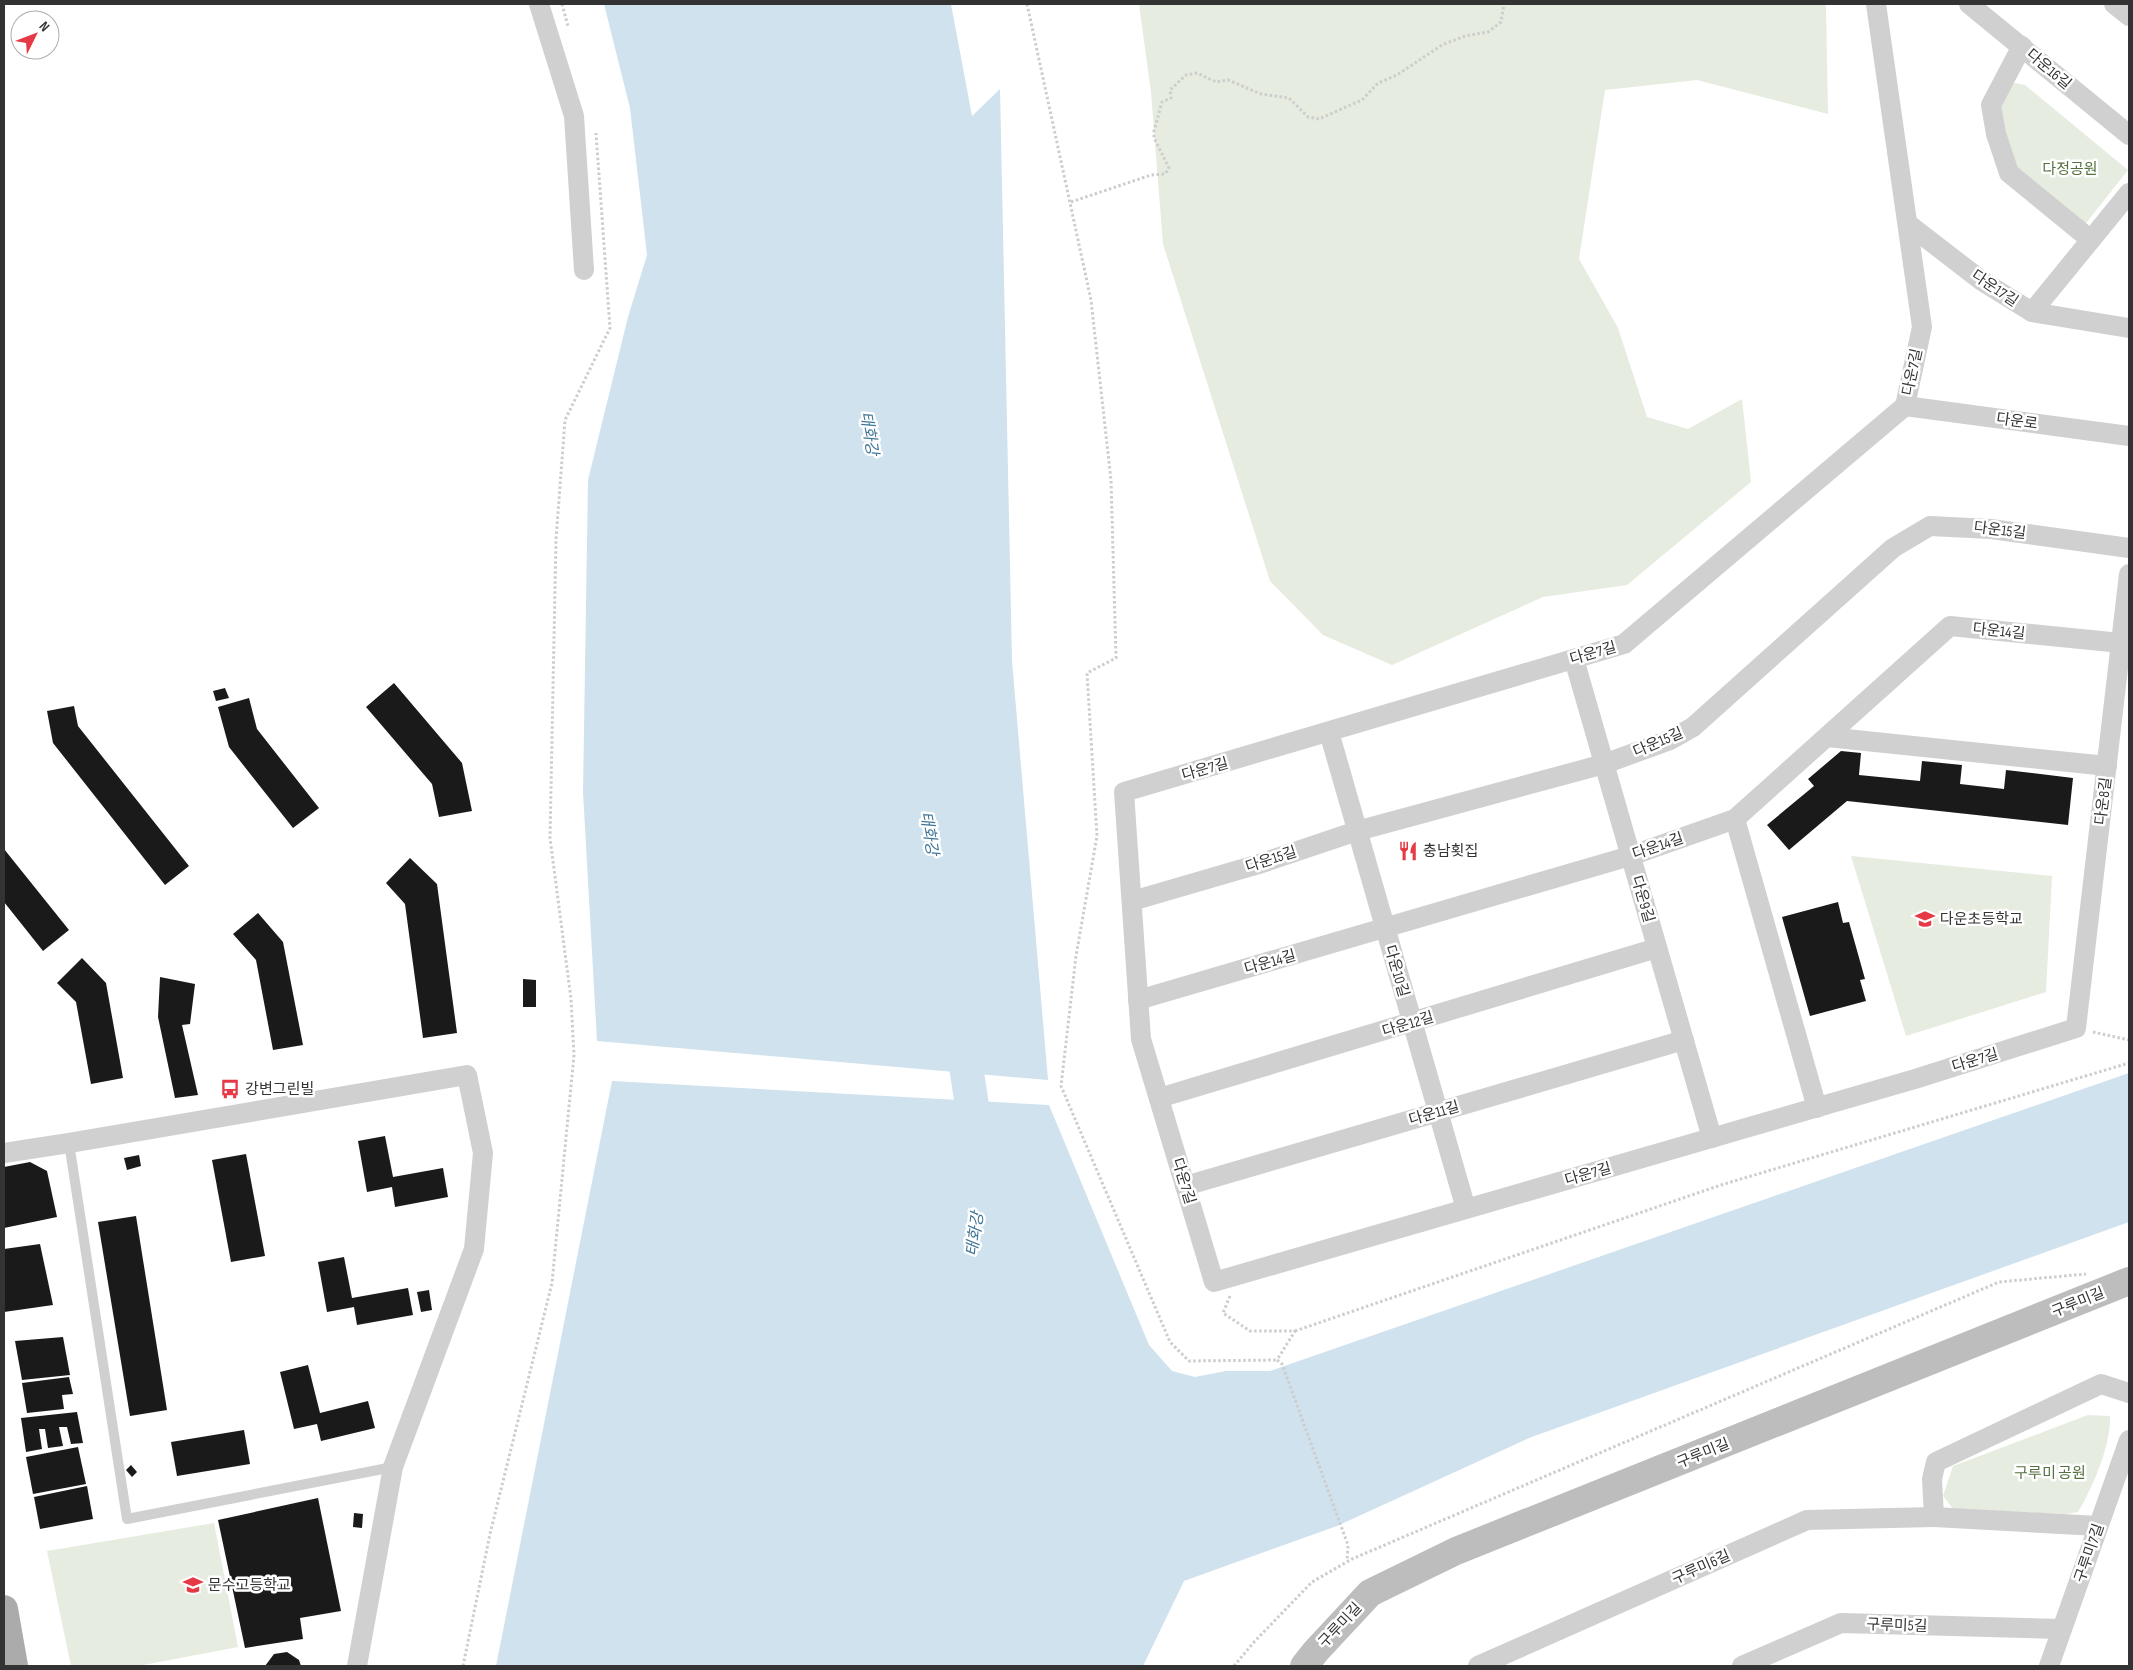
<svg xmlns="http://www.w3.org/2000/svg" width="2133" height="1670" viewBox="0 0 2133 1670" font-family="'Sofia Sans Condensed','Noto Sans KR',sans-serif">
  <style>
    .green { fill: #e6ecdf }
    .water { fill: #cfe2ee }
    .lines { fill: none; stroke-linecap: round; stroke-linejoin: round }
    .river { stroke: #cfe2ee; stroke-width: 34 }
    .building { fill: #1a1a1a }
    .path { stroke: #cdcdcd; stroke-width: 3; stroke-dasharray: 2.5 2.5; stroke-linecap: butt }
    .lane { stroke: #d0d0d0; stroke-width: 10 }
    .street { stroke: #d0d0d0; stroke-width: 20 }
    .secondary { stroke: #bdbdbd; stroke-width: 28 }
    .primary { stroke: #ababab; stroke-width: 28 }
    .labels { text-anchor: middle; stroke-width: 5; stroke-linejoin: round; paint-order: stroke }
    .street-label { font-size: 15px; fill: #333; stroke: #fff }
    .park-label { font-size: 15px; fill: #56703f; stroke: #fff }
    .poi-label { font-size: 15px; fill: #333; stroke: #fff; text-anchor: start }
    .water-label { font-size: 16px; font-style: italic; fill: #3f7597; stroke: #fff }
  </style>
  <rect width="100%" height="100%" fill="#fff"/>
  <!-- green -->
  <g class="green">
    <polygon points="1139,4 1825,4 1826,7 1828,114 1697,80 1605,90 1579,259 1618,328 1647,417 1688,429 1742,399 1751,482 1627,585 1543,597 1392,665 1323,635 1270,581 1163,244 1151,92"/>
    <polygon points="2015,83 2025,85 2128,170 2083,227 2015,171 1999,124 2000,94 2004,85"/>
    <polygon points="1851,856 2052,876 2046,992 1906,1036"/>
    <path d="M2088,1415L2110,1416C2111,1445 2093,1487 2078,1512L2067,1514L1954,1510L1943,1496L1953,1466Z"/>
    <polygon points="214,1523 238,1647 138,1666 71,1666 47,1551"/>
  </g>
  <!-- water -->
  <g class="water">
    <polygon points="604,4 951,4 972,116 1000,89 1012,661 1048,1080 597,1041 583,792 588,480 628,317 647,255 630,108"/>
    <polygon points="2129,1073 2129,1222 1529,1438 1337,1526 1184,1581 1143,1666 496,1666 612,1081 1049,1105 1149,1345 1172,1371 1195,1377 1226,1371 1270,1371"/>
  </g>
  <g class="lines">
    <!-- river -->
    <polyline class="river" points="960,1027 978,1145"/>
  </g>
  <!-- building -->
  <g class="building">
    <polygon points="394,683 462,763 472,811 439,817 432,784 366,707"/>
    <polygon points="225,688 229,698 216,701 213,691"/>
    <polygon points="249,698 257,729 319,808 293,828 229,747 218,707"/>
    <polygon points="74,706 78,726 189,866 165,885 53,743 47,711"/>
    <polygon points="1841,751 1861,753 1859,775 1920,781 1922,761 1962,765 1960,784 2004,789 2006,770 2073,778 2068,825 1847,801 1789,850 1767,825 1814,786 1808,779"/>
    <polygon points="4,849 69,930 43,951 4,902"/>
    <polygon points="410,858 437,884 457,1033 423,1038 405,904 386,883"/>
    <polygon points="1838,902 1843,923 1849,922 1865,979 1860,980 1866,1001 1810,1016 1782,917"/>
    <polygon points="258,913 283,942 303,1045 273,1050 256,960 233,934"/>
    <polygon points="82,958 106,983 123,1078 91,1084 76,1002 57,983"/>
    <polygon points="160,977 195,984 190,1024 182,1025 198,1095 175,1098 158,1017"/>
    <polygon points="523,979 536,980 536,1007 523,1007"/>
    <polygon points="385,1136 393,1177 443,1168 448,1197 395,1207 392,1187 367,1192 358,1141"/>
    <polygon points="246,1154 265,1256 231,1262 212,1160"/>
    <polygon points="139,1155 141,1166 127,1170 124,1158"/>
    <polygon points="30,1162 47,1171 57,1217 4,1228 4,1167"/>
    <polygon points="136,1216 167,1410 130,1416 98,1222"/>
    <polygon points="40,1244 53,1305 4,1312 4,1249"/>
    <polygon points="344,1257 352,1298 408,1288 413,1315 357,1325 354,1307 327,1312 318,1262"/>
    <polygon points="429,1290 432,1310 421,1312 417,1292"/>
    <polygon points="63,1337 70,1375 22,1380 15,1341"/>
    <polygon points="308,1365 320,1413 368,1401 375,1428 321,1441 317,1424 294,1429 280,1372"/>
    <polygon points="69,1377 73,1394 62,1395 64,1409 27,1413 22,1383"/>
    <polygon points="77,1412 83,1443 71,1444 67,1427 59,1427 63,1446 48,1448 45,1429 39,1429 42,1449 26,1452 21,1418"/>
    <polygon points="244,1430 250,1464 177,1476 171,1442"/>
    <polygon points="78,1447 86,1484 33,1494 26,1457"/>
    <polygon points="131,1465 137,1472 132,1477 126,1470"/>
    <polygon points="87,1486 93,1519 40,1529 34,1497"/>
    <polygon points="318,1498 341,1611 300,1618 303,1639 245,1648 218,1520"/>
    <polygon points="354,1513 363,1514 362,1528 353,1527"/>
    <polygon points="287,1652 299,1660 301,1666 265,1666 274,1654"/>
  </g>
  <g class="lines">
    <!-- path -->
    <g class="path">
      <polyline points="562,4 568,26"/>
      <polyline points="1027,4 1091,300 1111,480 1116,658 1087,673 1097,836 1076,956 1061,1086 1170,1342 1189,1361 1277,1360"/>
      <polyline points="1071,202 1151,175 1165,174 1169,168 1154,138 1154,131 1162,102 1171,98 1170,90 1186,75 1197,73 1216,82 1228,80 1261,94 1289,98 1308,117 1319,119 1362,100 1378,83 1397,75 1442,45 1465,36 1488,32 1501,22 1504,4"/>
      <polyline points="2093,1032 2129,1040"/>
      <polyline points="1230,1296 1223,1313 1250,1331 1295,1331 1277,1360 1282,1364 1348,1545 1347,1561"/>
      <polyline points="1295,1331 1721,1185 2129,1063"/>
      <polyline points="463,1666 490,1534 552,1283 574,1055 571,999 550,838 556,539 565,420 610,328 596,133"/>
      <polyline points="1234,1666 1254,1642 1312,1582 1352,1559 1999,1282 2086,1274"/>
    </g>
    <!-- lane -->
    <polyline class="lane" points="69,1143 127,1519 393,1467"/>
    <!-- street -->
    <g class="street">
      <polyline points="539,4 574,116 584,270"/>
      <polyline points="1876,4 1922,327 1905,406 1624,644 1124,792 1141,1039 1214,1282 1915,1079 2076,1028 2129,574"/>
      <polyline points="1969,4 2129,135"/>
      <polyline points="2114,4 2129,16"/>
      <polyline points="2022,46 1991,105 1996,134 2009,173 2091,240"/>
      <polyline points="1908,224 1982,281 2032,312 2129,328"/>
      <polyline points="2032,312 2129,193"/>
      <polyline points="1905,406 2129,436"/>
      <polyline points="1574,659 1712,1138"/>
      <polyline points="1329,732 1466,1209"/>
      <polyline points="1827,737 2107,766"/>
      <polyline points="1735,819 1817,1108"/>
      <polyline points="1132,901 1259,864 1357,831 1604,764 1670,740 1693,727 1893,548 1930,526 1991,529 2129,548"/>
      <polyline points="1138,1000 1630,856 1735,819 1950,626 2121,643"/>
      <polyline points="1159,1098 1657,948"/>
      <polyline points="4,1153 69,1143 467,1075 483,1153 474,1249 393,1467 357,1666"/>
      <polyline points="1185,1186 1684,1040"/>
      <polyline points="1934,1517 2098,1526"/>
      <polyline points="1478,1666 1807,1520 1934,1517 1932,1479 1936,1462 2101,1384 2129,1393"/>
      <polyline points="1742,1666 1841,1623 2061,1629"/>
      <polyline points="2049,1666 2129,1440"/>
    </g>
    <!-- secondary -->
    <polyline class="secondary" points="1304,1666 1316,1651 1370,1593 1456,1551 2129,1281"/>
    <!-- primary -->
    <polyline class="primary" points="4,1609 14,1666"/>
  </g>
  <!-- icons -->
  <defs>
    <symbol id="restaurant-bare" viewBox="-9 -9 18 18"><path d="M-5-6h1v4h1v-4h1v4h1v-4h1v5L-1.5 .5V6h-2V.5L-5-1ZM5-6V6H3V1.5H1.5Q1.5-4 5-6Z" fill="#e63946" stroke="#fff" stroke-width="2.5" paint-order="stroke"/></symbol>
    <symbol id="school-bare" viewBox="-9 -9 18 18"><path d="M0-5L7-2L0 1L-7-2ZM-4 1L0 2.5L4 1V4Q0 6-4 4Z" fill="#e63946" stroke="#fff" stroke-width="2.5" paint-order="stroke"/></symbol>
    <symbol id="bus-bare" viewBox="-9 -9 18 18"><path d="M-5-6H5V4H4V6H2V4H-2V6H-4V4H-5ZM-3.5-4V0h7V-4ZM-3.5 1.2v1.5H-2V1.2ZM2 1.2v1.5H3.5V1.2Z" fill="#e63946" stroke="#fff" stroke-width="2.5" paint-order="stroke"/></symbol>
  </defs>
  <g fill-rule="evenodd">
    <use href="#restaurant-bare" x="1394" y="837" width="28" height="28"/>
    <use href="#school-bare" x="1911" y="905" width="28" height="28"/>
    <use href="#bus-bare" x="216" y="1075" width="28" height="28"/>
    <use href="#school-bare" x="179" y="1571" width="28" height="28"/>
  </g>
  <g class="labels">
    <!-- street labels -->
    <g class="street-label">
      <text transform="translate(2049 69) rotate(40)" y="5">다운16길</text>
      <text transform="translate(1995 288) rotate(34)" y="5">다운17길</text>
      <text transform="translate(1912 372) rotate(-78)" y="5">다운7길</text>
      <text transform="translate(2017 421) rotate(8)" y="5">다운로</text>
      <text transform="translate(2000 530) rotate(7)" y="5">다운15길</text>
      <text transform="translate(1999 631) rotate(6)" y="5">다운14길</text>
      <text transform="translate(1593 653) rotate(-16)" y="5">다운7길</text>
      <text transform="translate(1658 742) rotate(-23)" y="5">다운15길</text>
      <text transform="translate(1205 769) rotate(-16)" y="5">다운7길</text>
      <text transform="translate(2103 801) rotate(-83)" y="5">다운8길</text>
      <text transform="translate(1658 846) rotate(-19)" y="5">다운14길</text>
      <text transform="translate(1271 859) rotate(-18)" y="5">다운15길</text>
      <text transform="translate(1643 899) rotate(74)" y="5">다운9길</text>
      <text transform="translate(1270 962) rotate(-16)" y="5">다운14길</text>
      <text transform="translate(1397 971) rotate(74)" y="5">다운10길</text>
      <text transform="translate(1408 1024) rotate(-17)" y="5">다운12길</text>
      <text transform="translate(1975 1060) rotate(-17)" y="5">다운7길</text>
      <text transform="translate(1434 1113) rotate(-16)" y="5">다운11길</text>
      <text transform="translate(1588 1174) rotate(-16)" y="5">다운7길</text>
      <text transform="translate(1184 1181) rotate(73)" y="5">다운7길</text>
      <text transform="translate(2078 1302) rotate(-22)" y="5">구루미길</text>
      <text transform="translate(1703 1453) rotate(-22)" y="5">구루미길</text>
      <text transform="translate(2089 1553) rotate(-71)" y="5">구루미7길</text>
      <text transform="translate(1701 1567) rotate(-24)" y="5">구루미6길</text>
      <text transform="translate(1340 1625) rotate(-47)" y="5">구루미길</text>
      <text transform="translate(1897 1625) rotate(2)" y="5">구루미5길</text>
    </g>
    <!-- park labels -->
    <g class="park-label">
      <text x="2070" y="174">다정공원</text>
      <text x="2050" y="1478">구루미 공원</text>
    </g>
    <!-- poi labels -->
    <g class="poi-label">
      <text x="1423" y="856">충남횟집</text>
      <text x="1940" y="924">다운초등학교</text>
      <text x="245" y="1094">강변그린빌</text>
      <text x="208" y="1590">문수고등학교</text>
    </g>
    <!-- water labels -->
    <g class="water-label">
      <text transform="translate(870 433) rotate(81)" y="6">태화강</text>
      <text transform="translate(930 833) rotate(81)" y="6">태화강</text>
      <text transform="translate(974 1234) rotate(-82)" y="6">태화강</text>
    </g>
  </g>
  <!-- border -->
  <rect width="2133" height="1670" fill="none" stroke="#333333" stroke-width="10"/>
  <!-- north arrow -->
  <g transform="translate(35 35) rotate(48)"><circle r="24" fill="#ffffff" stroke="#adadad"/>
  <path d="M0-4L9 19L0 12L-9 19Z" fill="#e63946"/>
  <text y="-8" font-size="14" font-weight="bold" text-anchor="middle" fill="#333333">N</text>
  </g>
</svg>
